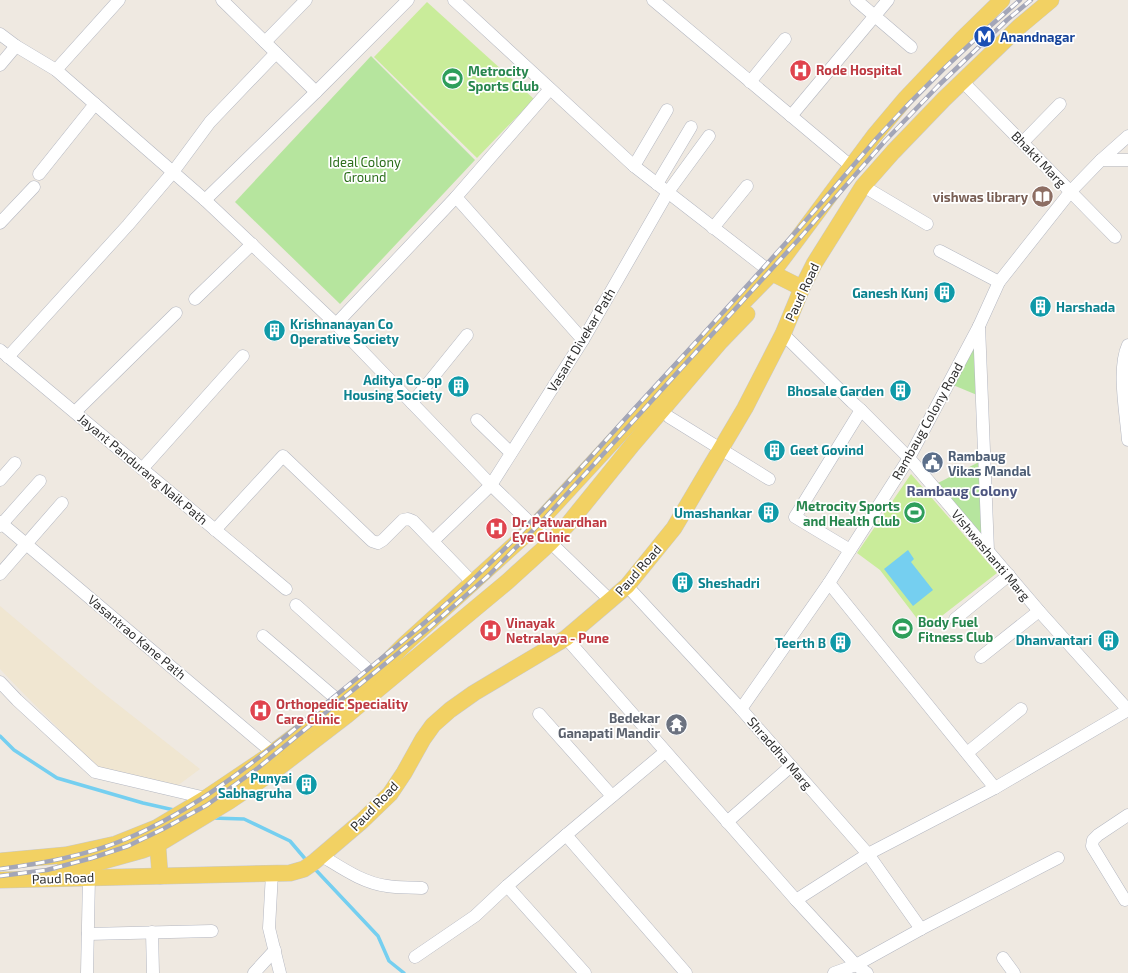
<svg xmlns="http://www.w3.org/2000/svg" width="1128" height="973" viewBox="0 0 1128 973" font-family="'Exo 2',sans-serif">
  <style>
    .education { fill: #f0e6d1 }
    .green { fill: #b6e59e }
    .pitch { fill: #c9ec9a }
    .water { fill: #75cff0 }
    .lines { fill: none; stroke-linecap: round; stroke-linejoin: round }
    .stream { stroke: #75cff0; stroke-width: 3.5 }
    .minor-casing { stroke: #b4b7c1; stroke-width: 13 }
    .major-casing { stroke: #c9c9c9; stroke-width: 17 }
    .minor { stroke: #fff; stroke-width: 12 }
    .major { stroke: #f2d163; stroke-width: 16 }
    .rail-casing { stroke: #a3a6b8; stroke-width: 4.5 }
    .rail { stroke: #fff; stroke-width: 3; stroke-dasharray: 9; stroke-linecap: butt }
    .labels { text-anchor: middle; stroke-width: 3.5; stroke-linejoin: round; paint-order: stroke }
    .transit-label { font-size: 13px; font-weight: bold; fill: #164399; stroke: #fff; text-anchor: start }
    .health-label { font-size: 13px; font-weight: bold; fill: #be3a42; stroke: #fff; text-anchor: start }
    .leisure-label { font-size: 13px; font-weight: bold; fill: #27864d; stroke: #fff; text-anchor: start }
    .street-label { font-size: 13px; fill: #2e2e2e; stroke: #fff }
    .park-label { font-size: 13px; fill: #2c6e1b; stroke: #fff }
    .education-label { font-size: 13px; font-weight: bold; fill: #785e54; stroke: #fff; text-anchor: end }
    .culture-label { font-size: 13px; font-weight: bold; fill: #0d838f; stroke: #fff; text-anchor: end }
    .service-label { font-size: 13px; font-weight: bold; fill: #4e5e75; stroke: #fff; text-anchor: start }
    .worship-label { font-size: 13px; font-weight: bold; fill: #5b616d; stroke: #fff; text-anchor: end }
    .neighbourhood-label { font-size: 14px; font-weight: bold; fill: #4d5680; stroke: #fff }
  </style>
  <rect width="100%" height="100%" fill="#efe9e1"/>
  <!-- education -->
  <polygon class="education" points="0,606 97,688 200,769 177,786 97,767 21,691 0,669"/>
  <!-- green -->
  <g class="green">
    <polygon points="371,56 475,160 340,304 235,202"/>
    <polygon points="974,344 977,395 953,385"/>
    <polygon points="979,462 983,538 938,483"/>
  </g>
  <!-- pitch -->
  <g class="pitch">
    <polygon points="427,2 534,99 477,158 374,57"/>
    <polygon points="911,474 997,573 925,629 880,570 857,553"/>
  </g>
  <!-- water -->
  <polygon class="water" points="908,550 914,559 911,562 933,590 913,606 884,569"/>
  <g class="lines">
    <!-- stream -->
    <g class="stream">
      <polyline points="0,736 14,750 57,778 143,803 174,810"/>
      <polyline points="212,818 244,819 290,841 307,861"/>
      <polyline points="313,867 378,936 389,961 404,973"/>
    </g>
    <defs>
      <g id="minor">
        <polyline points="222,0 316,92"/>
        <polyline points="454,0 634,166 772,273"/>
        <polyline points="653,0 852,167"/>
        <polyline points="856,0 911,47"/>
        <polyline points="0,34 16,46 56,70 205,200 336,324 491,485 611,601"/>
        <polyline points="265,42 306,0"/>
        <polyline points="0,65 16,46"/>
        <polyline points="56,70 119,0"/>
        <polyline points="962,81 1115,237"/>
        <polyline points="750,82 785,39"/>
        <polyline points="791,116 888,0"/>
        <polyline points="1023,142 1060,104"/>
        <polyline points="1101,160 1128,136"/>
        <polyline points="634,166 667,110"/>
        <polyline points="39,174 95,104"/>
        <polyline points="657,184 691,127"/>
        <polyline points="863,186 927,224"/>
        <polyline points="456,197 583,340"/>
        <polyline points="205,200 316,92 408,0"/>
        <polyline points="0,223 34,187"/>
        <polyline points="713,228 747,186"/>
        <polyline points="940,251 999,282"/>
        <polyline points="195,299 252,244"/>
        <polyline points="336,324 456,197 550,89"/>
        <polyline points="979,326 988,551"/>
        <polyline points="783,334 852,402 861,410 909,458 1039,611 1128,710"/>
        <path d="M1128,345C1117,369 1126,413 1128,440"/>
        <polyline points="0,350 286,589"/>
        <polyline points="8,357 128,225 173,172 210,122 276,53"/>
        <polyline points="412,403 467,335"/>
        <polyline points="75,412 176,313"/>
        <polyline points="669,417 769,479"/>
        <polyline points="477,420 511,453"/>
        <polyline points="142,469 243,356"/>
        <polyline points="0,480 15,463"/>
        <polyline points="0,522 273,753"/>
        <polyline points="0,526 40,481"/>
        <polyline points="215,530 283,456 372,541 378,543 383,540 403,520 408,519 413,521 474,584"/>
        <polyline points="433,541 491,485 583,340 668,192 709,136"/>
        <polyline points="850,550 795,517 861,410"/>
        <polyline points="0,574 62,503"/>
        <polyline points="829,583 995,788"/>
        <polyline points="627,586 741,709 868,854 921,929"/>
        <polyline points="296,605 374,675"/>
        <polyline points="955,619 1009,575"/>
        <polyline points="263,636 340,702"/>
        <polyline points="566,638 796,900 856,965 867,973"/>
        <polyline points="981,657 1039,611"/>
        <polyline points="0,682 17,700 95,772 206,798"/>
        <polyline points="741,709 829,583 909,458 979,326 999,282 1071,191 1101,160 1128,160"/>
        <polyline points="539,714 612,796"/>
        <polyline points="665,752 566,835 686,973"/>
        <polyline points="967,753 1021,709"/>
        <polyline points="727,822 791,766"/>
        <path d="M322,856C342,868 363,883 387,886C398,888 411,887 422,888"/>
        <polyline points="272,873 269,928 280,973"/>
        <polyline points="507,886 585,973"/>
        <polyline points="796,900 868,854 995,788 1128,710"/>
        <polyline points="1125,900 1092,846 1093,840 1098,835 1128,815"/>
        <polyline points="152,932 153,973"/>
        <polyline points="88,934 212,931"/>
        <polyline points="415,957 475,916 507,886 566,835"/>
        <polyline points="1003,958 1014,973"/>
        <polyline points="87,973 89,877"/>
        <polyline points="254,973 275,950"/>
        <polyline points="834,973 856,965 921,929 1058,858"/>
      </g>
      <g id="major">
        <polyline points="772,273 802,288"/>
        <polyline points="157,835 160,876"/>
        <polyline points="0,861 66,855 116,844 156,828 206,798 267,757 374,675 404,645 534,527 713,333 772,273 874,136 906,98 962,39 1002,0"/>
        <polyline points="64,869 82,867 143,850 157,845 228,802 277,769 346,716 507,582 550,543 569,523 633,444 720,342 747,314"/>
        <polyline points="0,880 290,873 304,869 314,862 362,821 390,794 404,773 423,739 433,725 450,710 474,693 566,638 627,586 674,528 745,408 783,334 802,288 814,264 863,186 893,152 944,99 1020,26 1051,0"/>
      </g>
    </defs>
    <!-- minor casing -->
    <use href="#minor" class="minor-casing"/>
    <!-- major casing -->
    <use href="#major" class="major-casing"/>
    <!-- minor -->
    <use href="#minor" class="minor"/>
    <!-- major -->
    <use href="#major" class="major"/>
    <defs>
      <g id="rail">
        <path d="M0,869C44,863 85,856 126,839C207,805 272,747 340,692C389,652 440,612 485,568C538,517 586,462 635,408C688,351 740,294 792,236C821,204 849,170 877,138C921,89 970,42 1020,0"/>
        <polyline points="0,876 47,870 92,858 128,846 163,829 207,805 258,768 430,627 488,576 546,517 799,239 885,141 939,85 1007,20 1031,0"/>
      </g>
    </defs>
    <!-- rail casing -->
    <use href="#rail" class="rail-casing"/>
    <!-- rail -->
    <use href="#rail" class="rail"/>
  </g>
  <!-- icons -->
  <defs>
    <symbol id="metro-disc" viewBox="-11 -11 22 22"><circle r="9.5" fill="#1a4fb4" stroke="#fff"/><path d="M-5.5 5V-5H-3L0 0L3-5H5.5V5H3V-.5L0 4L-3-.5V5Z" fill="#fff"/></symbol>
    <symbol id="hospital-disc" viewBox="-11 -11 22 22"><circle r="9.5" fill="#e0444e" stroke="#fff"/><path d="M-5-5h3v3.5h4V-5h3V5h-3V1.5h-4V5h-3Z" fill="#fff"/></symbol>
    <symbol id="stadium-disc" viewBox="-11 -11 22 22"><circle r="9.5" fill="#2e9e5b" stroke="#fff"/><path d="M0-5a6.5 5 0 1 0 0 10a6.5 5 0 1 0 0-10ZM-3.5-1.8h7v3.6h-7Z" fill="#fff"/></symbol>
    <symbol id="library-disc" viewBox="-11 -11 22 22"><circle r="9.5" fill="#8d6e63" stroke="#fff"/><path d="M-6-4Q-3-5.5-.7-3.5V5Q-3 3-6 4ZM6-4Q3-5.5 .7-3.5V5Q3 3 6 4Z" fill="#fff"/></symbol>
    <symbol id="building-disc" viewBox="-11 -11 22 22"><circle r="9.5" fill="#0f9aa8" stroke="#fff"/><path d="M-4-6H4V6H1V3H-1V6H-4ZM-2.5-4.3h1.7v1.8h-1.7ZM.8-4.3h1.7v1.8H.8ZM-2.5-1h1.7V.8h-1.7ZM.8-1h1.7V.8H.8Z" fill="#fff"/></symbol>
    <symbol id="civic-disc" viewBox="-11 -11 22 22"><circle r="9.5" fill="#5c6f8a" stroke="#fff"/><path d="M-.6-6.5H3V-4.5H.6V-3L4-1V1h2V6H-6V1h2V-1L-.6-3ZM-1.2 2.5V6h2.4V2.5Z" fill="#fff"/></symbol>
    <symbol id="temple-disc" viewBox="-11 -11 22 22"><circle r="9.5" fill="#6b7280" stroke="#fff"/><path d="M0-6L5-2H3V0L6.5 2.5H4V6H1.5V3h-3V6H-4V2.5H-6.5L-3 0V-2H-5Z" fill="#fff"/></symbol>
  </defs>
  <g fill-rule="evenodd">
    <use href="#metro-disc" x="972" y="24" width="25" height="25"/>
    <use href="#hospital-disc" x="788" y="58" width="25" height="25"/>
    <use href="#stadium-disc" x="440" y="66" width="25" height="25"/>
    <use href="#library-disc" x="1030" y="184" width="25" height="25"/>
    <use href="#building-disc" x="932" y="280" width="25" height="25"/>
    <use href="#building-disc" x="1028" y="294" width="25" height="25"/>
    <use href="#building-disc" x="262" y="318" width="25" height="25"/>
    <use href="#building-disc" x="446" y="374" width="25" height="25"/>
    <use href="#building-disc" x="888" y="378" width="25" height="25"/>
    <use href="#building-disc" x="762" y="438" width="25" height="25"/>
    <use href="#civic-disc" x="920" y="450" width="25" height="25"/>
    <use href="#building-disc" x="756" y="500" width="25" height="25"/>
    <use href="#stadium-disc" x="902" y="500" width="25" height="25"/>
    <use href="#hospital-disc" x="484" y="516" width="25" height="25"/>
    <use href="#building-disc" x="670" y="570" width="25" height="25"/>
    <use href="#stadium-disc" x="890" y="616" width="25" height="25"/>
    <use href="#hospital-disc" x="478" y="618" width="25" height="25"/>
    <use href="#building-disc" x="1096" y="628" width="25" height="25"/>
    <use href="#building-disc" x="828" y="630" width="25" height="25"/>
    <use href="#hospital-disc" x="248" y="698" width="25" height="25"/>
    <use href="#temple-disc" x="664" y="712" width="25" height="25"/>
    <use href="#building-disc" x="294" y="772" width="25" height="25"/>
  </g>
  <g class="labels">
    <!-- transit labels -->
    <g class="transit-label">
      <text x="1000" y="42">Anandnagar</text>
    </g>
    <!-- health labels -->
    <g class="health-label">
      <text x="816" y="75">Rode Hospital</text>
      <text x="512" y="527">Dr. Patwardhan<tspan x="512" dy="15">Eye Clinic</tspan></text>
      <text x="506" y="628">Vinayak<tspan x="506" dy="15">Netralaya - Pune</tspan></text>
      <text x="276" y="709">Orthopedic Speciality<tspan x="276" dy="15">Care Clinic</tspan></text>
    </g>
    <!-- leisure labels -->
    <g class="leisure-label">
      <text x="468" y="76">Metrocity<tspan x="468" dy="15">Sports Club</tspan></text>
      <text x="900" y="511" text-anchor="end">Metrocity Sports<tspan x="900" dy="15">and Health Club</tspan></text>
      <text x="918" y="627">Body Fuel<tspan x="918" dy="15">Fitness Club</tspan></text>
    </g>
    <!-- street labels -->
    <g class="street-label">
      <text transform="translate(1039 159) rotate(46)" y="5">Bhakti Marg</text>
      <text transform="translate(802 292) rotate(-65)" y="5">Paud Road</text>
      <text transform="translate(581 340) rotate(-59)" y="5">Vasant Divekar Path</text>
      <text transform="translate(927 421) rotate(-61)" y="5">Rambaug Colony Road</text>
      <text transform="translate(143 469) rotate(40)" y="5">Jayant Pandurang Naik Path</text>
      <text transform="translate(991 555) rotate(50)" y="5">Vishwashanti Marg</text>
      <text transform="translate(638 570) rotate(-49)" y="5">Paud Road</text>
      <text transform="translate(137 637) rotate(40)" y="5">Vasantrao Kane Path</text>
      <text transform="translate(780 753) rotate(49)" y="5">Shraddha Marg</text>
      <text transform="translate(374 806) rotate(-46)" y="5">Paud Road</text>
      <text transform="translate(63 878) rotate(-2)" y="5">Paud Road</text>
    </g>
    <!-- park labels -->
    <g class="park-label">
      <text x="365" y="167">Ideal Colony<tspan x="365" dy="15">Ground</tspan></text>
    </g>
    <!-- education labels -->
    <g class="education-label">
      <text x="1028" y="202">vishwas library</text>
    </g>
    <!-- culture labels -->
    <g class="culture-label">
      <text x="928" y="298">Ganesh Kunj</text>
      <text x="1056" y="312" text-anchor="start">Harshada</text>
      <text x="290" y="329" text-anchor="start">Krishnanayan Co<tspan x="290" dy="15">Operative Society</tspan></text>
      <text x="442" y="385">Aditya Co-op<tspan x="442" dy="15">Housing Society</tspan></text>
      <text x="884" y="396">Bhosale Garden</text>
      <text x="790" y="455" text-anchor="start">Geet Govind</text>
      <text x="752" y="518">Umashankar</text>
      <text x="698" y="588" text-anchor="start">Sheshadri</text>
      <text x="1092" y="645">Dhanvantari</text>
      <text x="826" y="648">Teerth B</text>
      <text x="292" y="783">Punyai<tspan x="292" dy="15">Sabhagruha</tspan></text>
    </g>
    <!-- service labels -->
    <g class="service-label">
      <text x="948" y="461">Rambaug<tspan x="948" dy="15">Vikas Mandal</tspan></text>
    </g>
    <!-- worship labels -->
    <g class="worship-label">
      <text x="660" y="723">Bedekar<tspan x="660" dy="15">Ganapati Mandir</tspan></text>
    </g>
    <!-- neighbourhood labels -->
    <g class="neighbourhood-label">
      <text x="962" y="496">Rambaug Colony</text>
    </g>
  </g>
</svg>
